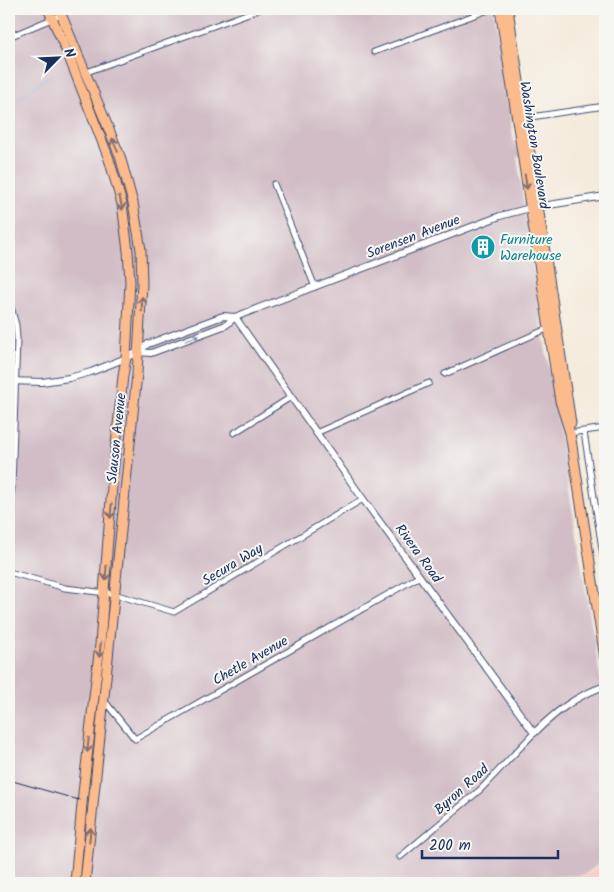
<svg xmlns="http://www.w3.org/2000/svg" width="614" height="892" viewBox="0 0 614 892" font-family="Kalam,sans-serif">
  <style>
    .built { fill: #f7cfd1 }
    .industrial { fill: #d2bdc6 }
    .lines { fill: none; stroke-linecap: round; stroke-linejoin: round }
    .stream { stroke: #82b7f1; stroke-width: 1 }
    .minor-casing { stroke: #3c4b71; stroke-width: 7 }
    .tertiary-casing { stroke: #3c4b71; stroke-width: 8 }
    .primary-casing { stroke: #3c4b71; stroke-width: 11 }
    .minor { stroke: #fff; stroke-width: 5 }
    .tertiary { stroke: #fff; stroke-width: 6 }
    .primary { stroke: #fbbb8c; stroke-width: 9 }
    .rail { stroke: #1b2f5e; stroke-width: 1 }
    .oneway { stroke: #806e73 }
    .oneway2 { stroke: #8d97ae }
    .labels { text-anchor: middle; stroke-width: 4; stroke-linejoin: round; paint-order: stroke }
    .street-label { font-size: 14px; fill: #1b2f5e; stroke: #f6f6f2 }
    .culture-label { font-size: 14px; fill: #0d838f; stroke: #f6f6f2; text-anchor: start }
  </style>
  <rect width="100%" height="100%" fill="#f6f6f2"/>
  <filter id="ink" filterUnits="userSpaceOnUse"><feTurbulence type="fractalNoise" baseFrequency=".02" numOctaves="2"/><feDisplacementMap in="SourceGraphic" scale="10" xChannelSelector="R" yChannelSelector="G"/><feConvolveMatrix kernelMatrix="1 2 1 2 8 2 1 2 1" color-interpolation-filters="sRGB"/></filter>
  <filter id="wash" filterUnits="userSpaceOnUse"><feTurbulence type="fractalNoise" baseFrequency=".0096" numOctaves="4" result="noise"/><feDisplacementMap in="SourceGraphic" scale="20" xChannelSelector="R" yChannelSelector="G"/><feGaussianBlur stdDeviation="1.12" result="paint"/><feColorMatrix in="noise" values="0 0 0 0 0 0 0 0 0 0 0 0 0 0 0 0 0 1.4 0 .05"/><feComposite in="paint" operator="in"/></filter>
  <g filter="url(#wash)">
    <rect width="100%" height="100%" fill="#f5ebdc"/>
    <!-- built -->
    <polygon class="built" points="605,861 605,883 485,883 584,876"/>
    <!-- industrial -->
    <polygon class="industrial" points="9,9 494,9 514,143 523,156 517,157 538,303 605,706 605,859 584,875 485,881 483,883 288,883 278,877 273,883 9,883"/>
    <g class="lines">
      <!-- stream -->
      <polyline class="stream" points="9,104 53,74"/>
    </g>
  </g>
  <g filter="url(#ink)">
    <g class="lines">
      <defs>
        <g id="minor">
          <polyline points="9,37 61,15"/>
          <polyline points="374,52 491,9"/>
          <polyline points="84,73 260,9"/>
          <polyline points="524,118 605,106"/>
          <polyline points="274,184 315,287"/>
          <polyline points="9,300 16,325 17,339 12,487 9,507"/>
          <polyline points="445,374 549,328"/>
          <polyline points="584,432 605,568"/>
          <polyline points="234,433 291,397"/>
          <polyline points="316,433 429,383"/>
          <polyline points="570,433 605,428"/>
          <polyline points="9,572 65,588 114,594 174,612 363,499"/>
          <polyline points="103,699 135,739 420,576"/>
          <polyline points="400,857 481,789 534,733"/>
        </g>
        <g id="tertiary">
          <path d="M235,317L363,499L534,733C556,712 575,696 605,686"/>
          <polyline points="138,352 151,353 226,325 235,317 500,216 530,208 605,196"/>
          <polyline points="9,381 42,382 69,378 91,372 126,358 138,352 148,344 180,332 223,316 235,317"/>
        </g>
        <g id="primary">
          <polyline points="48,9 67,52 109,159 122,204 128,251 130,282 126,358 123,376 113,474 100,644 83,793 75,883"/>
          <polyline points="59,9 120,156 133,203 141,250 142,283 137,374 85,883"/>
          <polyline points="500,9 560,401 570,433 605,659"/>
          <polyline points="508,9 571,423"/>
        </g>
      </defs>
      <!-- minor casing -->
      <use href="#minor" class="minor-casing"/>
      <!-- tertiary casing -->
      <use href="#tertiary" class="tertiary-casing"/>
      <!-- primary casing -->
      <use href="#primary" class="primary-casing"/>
      <!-- minor -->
      <use href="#minor" class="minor"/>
      <!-- tertiary -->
      <use href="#tertiary" class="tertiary"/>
      <!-- primary -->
      <use href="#primary" class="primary"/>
      <!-- rail -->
      <polyline class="rail" points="9,780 79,800"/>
    </g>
    <!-- one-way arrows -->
    <defs><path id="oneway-shaft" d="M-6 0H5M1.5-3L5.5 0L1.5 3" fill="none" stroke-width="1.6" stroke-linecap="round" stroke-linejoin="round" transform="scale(1.25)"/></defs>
    <g class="oneway">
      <use href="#oneway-shaft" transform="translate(115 145) rotate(-113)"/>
      <use href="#oneway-shaft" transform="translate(526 182) rotate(81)"/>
      <use href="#oneway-shaft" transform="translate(121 203) rotate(77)"/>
      <use href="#oneway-shaft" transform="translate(142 304) rotate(-88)"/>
      <use href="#oneway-shaft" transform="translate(111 511) rotate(95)"/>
      <use href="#oneway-shaft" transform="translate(106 573) rotate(94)"/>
      <use href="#oneway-shaft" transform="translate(100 650) rotate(96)"/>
      <use href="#oneway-shaft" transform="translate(88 745) rotate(96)"/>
      <use href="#oneway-shaft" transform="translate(90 835) rotate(-84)"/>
    </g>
    <use class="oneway2" href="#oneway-shaft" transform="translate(192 338) rotate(-20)"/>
  </g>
  <!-- icons -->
  <defs>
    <symbol id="building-disc" viewBox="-11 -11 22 22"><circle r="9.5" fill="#0f9aa8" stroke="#f6f6f2"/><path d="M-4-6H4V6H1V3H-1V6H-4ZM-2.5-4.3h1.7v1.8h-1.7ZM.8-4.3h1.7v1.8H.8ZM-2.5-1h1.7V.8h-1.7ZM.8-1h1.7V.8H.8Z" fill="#fff"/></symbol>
  </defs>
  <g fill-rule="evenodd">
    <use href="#building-disc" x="469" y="233" width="28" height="28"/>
  </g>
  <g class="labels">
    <!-- street labels -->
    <g class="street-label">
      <text transform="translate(535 145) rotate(81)" y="5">Washington Boulevard</text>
      <text transform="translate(413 236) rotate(-21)" y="5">Sorensen Avenue</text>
      <text transform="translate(116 438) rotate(-84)" y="5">Slauson Avenue</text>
      <text transform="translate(419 553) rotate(54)" y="5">Rivera Road</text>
      <text transform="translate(232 564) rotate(-31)" y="5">Secura Way</text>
      <text transform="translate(250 660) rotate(-30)" y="5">Chetle Avenue</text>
      <text transform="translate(461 789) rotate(-42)" y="5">Byron Road</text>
    </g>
    <!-- culture labels -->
    <g class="culture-label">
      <text x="500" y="244">Furniture<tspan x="500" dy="16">Warehouse</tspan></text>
    </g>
  </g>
  <!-- margin -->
  <rect width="614" height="892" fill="none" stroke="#f6f6f2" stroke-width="30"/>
  <!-- north arrow -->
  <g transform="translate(58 58) rotate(66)" stroke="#f6f6f2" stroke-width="4" paint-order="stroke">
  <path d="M0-4L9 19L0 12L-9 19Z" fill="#1b2f5e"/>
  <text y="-8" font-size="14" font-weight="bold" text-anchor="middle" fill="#1b2f5e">N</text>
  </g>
  <!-- scale -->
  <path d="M422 850v8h136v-8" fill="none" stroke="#1b2f5e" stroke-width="2.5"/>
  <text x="429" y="850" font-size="15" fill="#1b2f5e" stroke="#f6f6f2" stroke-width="4" paint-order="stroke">200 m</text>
</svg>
